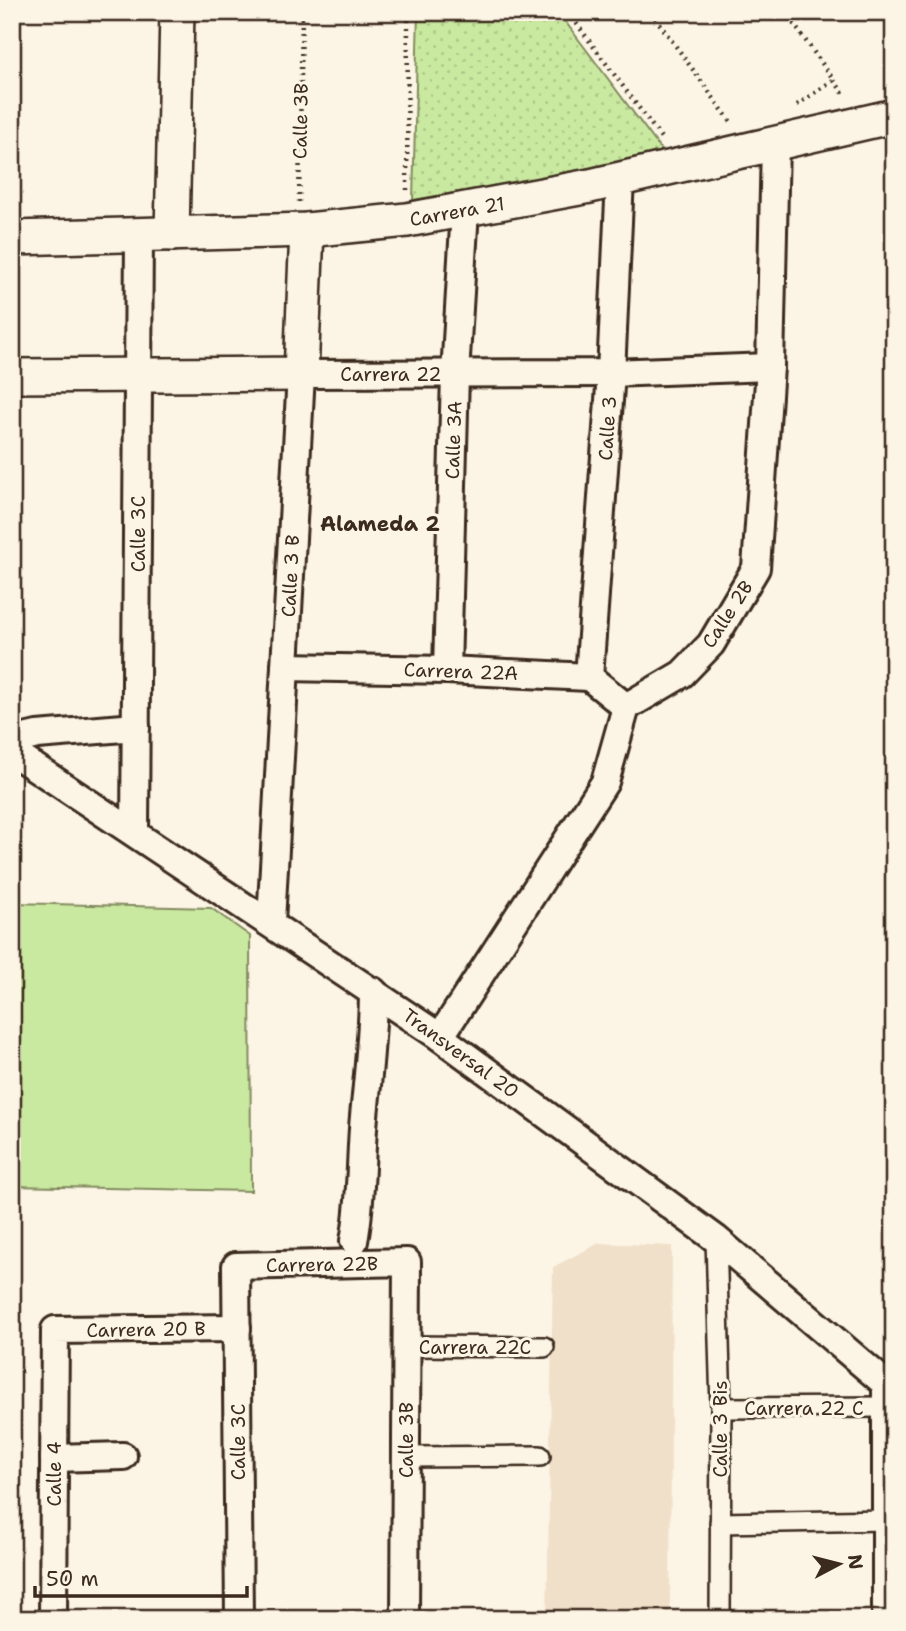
<svg xmlns="http://www.w3.org/2000/svg" width="906" height="1631" viewBox="0 0 906 1631" font-family="'Shantell Sans',sans-serif">
  <style>
    .built { fill: #f1e0c9 }
    .grass { fill: url(#grass-dots); stroke: #828a5f; stroke-width: 2 }
    .garden { fill: #cae9a0; stroke: #828a5f; stroke-width: 2 }
    .lines { fill: none; stroke-linecap: round; stroke-linejoin: round }
    .pedestrian-casing { stroke: #3b2a1e; stroke-width: 24 }
    .minor-casing { stroke: #3b2a1e; stroke-width: 32 }
    .tertiary-casing { stroke: #3b2a1e; stroke-width: 38 }
    .path { stroke: #3b2a1e; stroke-width: 4.5; stroke-dasharray: 2 5; stroke-linecap: butt }
    .pedestrian { stroke: #fcf5e5; stroke-width: 19 }
    .minor { stroke: #fcf5e5; stroke-width: 26 }
    .tertiary { stroke: #fcf5e5; stroke-width: 33 }
    .labels { text-anchor: middle; stroke-width: 6; stroke-linejoin: round; paint-order: stroke }
    .street-label { font-size: 19px; fill: #3b2a1e; stroke: #fcf5e5 }
    .neighbourhood-label { font-size: 21px; font-weight: bold; fill: #3b2a1e; stroke: #fcf5e5 }
  </style>
  <defs>
    <pattern id="grass-dots" width="8" height="8" patternUnits="userSpaceOnUse" patternTransform="scale(1.75)"><rect width="8" height="8" fill="#cae9a0"/><path d="M2 2h.1M6 6h.1" fill="none" stroke="#aec889" stroke-width="1.8" stroke-linecap="round"/></pattern>
  </defs>
  <rect width="100%" height="100%" fill="#fcf5e5"/>
  <filter id="ink" filterUnits="userSpaceOnUse"><feTurbulence type="fractalNoise" baseFrequency=".0143" numOctaves="2"/><feDisplacementMap in="SourceGraphic" scale="14" xChannelSelector="R" yChannelSelector="G"/><feConvolveMatrix kernelMatrix="1 2 1 2 8 2 1 2 1" color-interpolation-filters="sRGB"/></filter>
  <g filter="url(#ink)">
    <!-- built -->
    <polygon class="built" points="599,1243 672,1246 670,1619 547,1619 553,1267"/>
    <!-- grass -->
    <polygon class="grass" points="418,12 558,12 662,151 593,169 413,200"/>
    <!-- garden -->
    <polygon class="garden" points="12,903 211,908 250,936 251,1191 12,1186"/>
    <g class="lines">
      <defs>
        <g id="pedestrian">
          <polyline points="716,1239 721,1408 720,1619"/>
          <polyline points="407,1346 544,1347"/>
          <polyline points="721,1408 887,1407"/>
          <polyline points="406,1457 540,1456"/>
          <polyline points="720,1523 886,1520"/>
        </g>
        <g id="minor">
          <polyline points="285,667 447,670 589,677 626,707"/>
          <polyline points="447,670 455,374 465,210"/>
          <polyline points="589,677 611,373 620,179"/>
          <polyline points="12,741 37,735 136,727"/>
          <polyline points="12,752 440,1037 716,1239 886,1384 886,1619"/>
          <polyline points="135,833 139,234"/>
          <polyline points="271,922 301,374 611,373 770,367"/>
          <polyline points="440,1037 605,782 626,707 682,674 711,644 756,568 770,367 775,143"/>
          <path d="M354,1241C362,1199 360,1158 364,1116C368,1074 373,1033 373,991"/>
          <polyline points="54,1458 123,1456"/>
          <polyline points="53,1619 55,1330 237,1328"/>
          <polyline points="239,1619 236,1266 407,1262 405,1619"/>
        </g>
        <g id="tertiary">
          <polyline points="172,234 177,12"/>
          <polyline points="12,238 307,230 407,220 590,186 894,116"/>
          <polyline points="12,376 301,374 307,230"/>
        </g>
      </defs>
      <!-- pedestrian casing -->
      <use href="#pedestrian" class="pedestrian-casing"/>
      <!-- minor casing -->
      <use href="#minor" class="minor-casing"/>
      <!-- tertiary casing -->
      <use href="#tertiary" class="tertiary-casing"/>
      <!-- path -->
      <g class="path">
        <polyline points="568,12 662,139"/>
        <polyline points="651,12 731,122"/>
        <polyline points="785,12 846,97"/>
        <polyline points="797,105 833,80"/>
        <polyline points="407,190 408,12"/>
        <polyline points="299,202 302,12"/>
      </g>
      <!-- pedestrian -->
      <use href="#pedestrian" class="pedestrian"/>
      <!-- minor -->
      <use href="#minor" class="minor"/>
      <!-- tertiary -->
      <use href="#tertiary" class="tertiary"/>
    </g>
  </g>
  <g class="labels">
    <!-- street labels -->
    <g class="street-label">
      <text transform="translate(300 121) rotate(-89)" y="7">Calle 3B</text>
      <text transform="translate(457 211) rotate(-10)" y="7">Carrera 21</text>
      <text x="391" y="381">Carrera 22</text>
      <text transform="translate(607 428) rotate(-86)" y="7">Calle 3</text>
      <text transform="translate(453 440) rotate(-88)" y="7">Calle 3A</text>
      <text transform="translate(138 534) rotate(-90)" y="7">Calle 3C</text>
      <text transform="translate(290 576) rotate(-87)" y="7">Calle 3 B</text>
      <text transform="translate(727 614) rotate(-57)" y="7">Calle 2B</text>
      <text transform="translate(461 671) rotate(2)" y="7">Carrera 22A</text>
      <text transform="translate(461 1053) rotate(36)" y="7">Transversal 20</text>
      <text transform="translate(322 1264) rotate(-1)" y="7">Carrera 22B</text>
      <text transform="translate(146 1329) rotate(-1)" y="7">Carrera 20 B</text>
      <text x="475" y="1354">Carrera 22C</text>
      <text x="804" y="1415">Carrera 22 C</text>
      <text transform="translate(720 1429) rotate(-90)" y="7">Calle 3 Bis</text>
      <text transform="translate(406 1440) rotate(-90)" y="7">Calle 3B</text>
      <text transform="translate(238 1442) rotate(-90)" y="7">Calle 3C</text>
      <text transform="translate(54 1474) rotate(-90)" y="7">Calle 4</text>
    </g>
    <!-- neighbourhood labels -->
    <g class="neighbourhood-label">
      <text x="380" y="531">Alameda 2</text>
    </g>
  </g>
  <!-- margin -->
  <rect width="906" height="1631" fill="none" stroke="#fcf5e5" stroke-width="42"/>
  <rect x="21" y="21" width="864" height="1589" fill="none" stroke="#3b2a1e" stroke-width="2.5" filter="url(#ink)"/>
  <!-- north arrow -->
  <g transform="translate(839 1564) rotate(83)" stroke="#fcf5e5" stroke-width="5" paint-order="stroke">
  <path d="M0-5L12 26L0 18L-12 26Z" fill="#3b2a1e"/>
  <text y="-10" font-size="19" font-weight="bold" text-anchor="middle" fill="#3b2a1e">N</text>
  </g>
  <!-- scale -->
  <path d="M35 1586v10h212v-10" fill="none" stroke="#3b2a1e" stroke-width="3.5"/>
  <text x="46" y="1586" font-size="21" fill="#3b2a1e" stroke="#fcf5e5" stroke-width="5" paint-order="stroke">50 m</text>
</svg>
